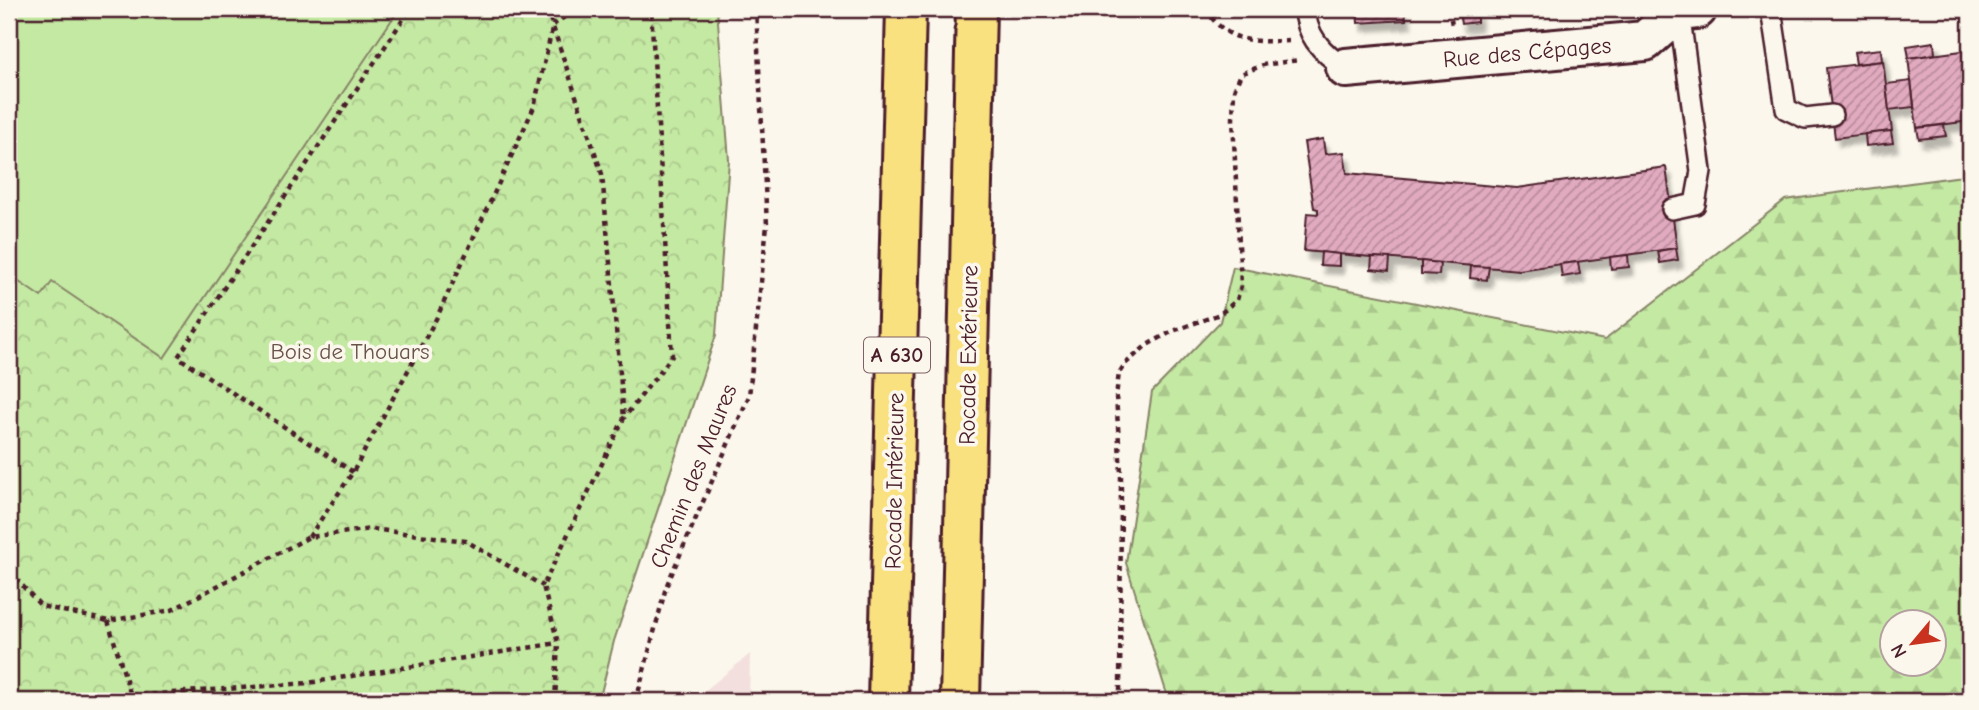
<svg xmlns="http://www.w3.org/2000/svg" width="1979" height="710" viewBox="0 0 1979 710" font-family="'Comic Neue',sans-serif">
  <style>
    .built { fill: #f3e0de }
    .forest { fill: url(#forest-firs); stroke: #878467; stroke-width: 2; fill-rule: evenodd }
    .park { fill: url(#park-crowns); stroke: #878467; stroke-width: 2 }
    .pitch { fill: #c4e9a3; stroke: #878467; stroke-width: 2 }
    .building { fill: url(#building-hatch); stroke: #4a1f2b; stroke-width: 2; filter: url(#shadow) }
    .lines { fill: none; stroke-linecap: round; stroke-linejoin: round }
    .service-casing { stroke: #4a1f2b; stroke-width: 24 }
    .minor-casing { stroke: #4a1f2b; stroke-width: 44 }
    .motorway-casing { stroke: #4a1f2b; stroke-width: 44 }
    .path { stroke: #4a1f2b; stroke-width: 4.5; stroke-dasharray: 5 5; stroke-linecap: butt }
    .service { stroke: #fbf7ec; stroke-width: 19 }
    .minor { stroke: #fbf7ec; stroke-width: 38 }
    .motorway { stroke: #fae180; stroke-width: 38 }
    .labels { text-anchor: middle; stroke-width: 7; stroke-linejoin: round; paint-order: stroke }
    .shield { fill: #fbf7ec; stroke: #7f6065; stroke-width: 2 }
    .shield-label { font-size: 21px; font-weight: bold; fill: #4a1f2b }
    .street-label { font-size: 23px; fill: #4a1f2b; stroke: #fbf7ec }
    .park-label { font-size: 23px; fill: #685249; stroke: #fbf7ec }
  </style>
  <defs>
    <pattern id="forest-firs" width="22" height="20" patternUnits="userSpaceOnUse" patternTransform="scale(1.75)"><rect width="22" height="20" fill="#c4e9a3"/><path d="M5 1l3.5 6h-7zM16 11l3.5 6h-7z" fill="#aac78c"/></pattern>
    <pattern id="park-crowns" width="20" height="18" patternUnits="userSpaceOnUse" patternTransform="scale(1.75)"><rect width="20" height="18" fill="#c4e9a3"/><path d="M2 6a3 3 0 1 1 6 0M12 15a3 3 0 1 1 6 0" fill="none" stroke="#aac78c"/></pattern>
    <pattern id="building-hatch" width="6" height="6" patternUnits="userSpaceOnUse" patternTransform="scale(1.75)"><rect width="6" height="6" fill="#e1aabf"/><path d="M-1 1l2-2M0 6l6-6M5 7l2-2" fill="none" stroke="#b88a9b"/></pattern>
    <filter id="shadow"><feDropShadow dx="4.5" dy="8" stdDeviation="2" flood-color="#0004"/></filter>
  </defs>
  <rect width="100%" height="100%" fill="#fbf7ec"/>
  <filter id="ink" filterUnits="userSpaceOnUse"><feTurbulence type="fractalNoise" baseFrequency=".0143" numOctaves="2"/><feDisplacementMap in="SourceGraphic" scale="14" xChannelSelector="R" yChannelSelector="G"/><feConvolveMatrix kernelMatrix="1 2 1 2 8 2 1 2 1" color-interpolation-filters="sRGB"/></filter>
  <g filter="url(#ink)">
    <!-- built -->
    <polygon class="built" points="750,654 749,701 692,701"/>
    <!-- forest -->
    <path class="forest" d="M1970,175V701H1169L1126,563L1152,392L1220,322L1233,267L1605,340L1785,200ZM1892,622H1934V664H1892Z"/>
    <!-- park -->
    <polygon class="park" points="9,9 717,9 729,160 716,335 614,641 599,701 9,701"/>
    <!-- pitch -->
    <polygon class="pitch" points="9,9 399,9 164,358 52,282 41,297 9,275"/>
    <!-- building -->
    <g class="building">
      <polygon points="1357,9 1405,9 1406,20 1358,23"/>
      <polygon points="1477,12 1477,22 1461,24 1459,13"/>
      <polygon points="1934,42 1935,54 1909,58 1907,46"/>
      <polygon points="1881,49 1882,61 1856,64 1854,52"/>
      <polygon points="1970,50 1970,121 1917,128 1908,58"/>
      <polygon points="1883,61 1892,131 1835,138 1826,68"/>
      <polygon points="1911,81 1914,107 1889,110 1886,84"/>
      <polygon points="1944,125 1946,136 1919,139 1917,128"/>
      <polygon points="1891,131 1893,143 1866,146 1865,134"/>
      <polygon points="1323,139 1325,154 1344,152 1347,173 1517,188 1666,167 1677,248 1519,270 1304,251 1307,213 1318,214 1318,209 1314,208 1304,142"/>
      <polygon points="1676,248 1678,260 1660,263 1658,251"/>
      <polygon points="1321,252 1339,254 1339,266 1320,265"/>
      <polygon points="1628,255 1629,267 1611,269 1610,257"/>
      <polygon points="1372,257 1390,258 1389,271 1371,269"/>
      <polygon points="1421,261 1440,263 1439,275 1421,274"/>
      <polygon points="1578,262 1580,274 1562,277 1560,264"/>
      <polygon points="1471,266 1489,267 1487,280 1470,278"/>
    </g>
    <g class="lines">
      <defs>
        <g id="service">
          <path d="M1305,9C1306,36 1324,55 1346,68"/>
          <polyline points="1771,9 1786,109 1805,118 1832,115"/>
          <polyline points="1672,209 1695,204 1701,171 1679,11"/>
        </g>
        <polyline id="minor" points="1346,68 1645,41 1679,11 1697,9"/>
        <g id="motorway">
          <polyline points="888,701 906,9"/>
          <polyline points="960,701 976,9"/>
        </g>
      </defs>
      <!-- service casing -->
      <use href="#service" class="service-casing"/>
      <!-- minor casing -->
      <use href="#minor" class="minor-casing"/>
      <!-- motorway casing -->
      <use href="#motorway" class="motorway-casing"/>
      <!-- path -->
      <g class="path">
        <polyline points="547,9 602,174 624,418"/>
        <path d="M1206,9C1226,43 1252,42 1289,41"/>
        <polyline points="1449,9 1452,25"/>
        <polyline points="353,472 178,357 410,9"/>
        <polyline points="309,537 353,472 437,317 534,107 553,25 576,9"/>
        <polyline points="9,571 41,606 108,621 172,610 309,537 372,529 466,541 543,586"/>
        <polyline points="108,621 131,696"/>
        <polyline points="123,701 131,696 308,683 558,643"/>
        <polyline points="555,701 558,643 543,586 624,418 672,356 651,9"/>
        <polyline points="636,701 666,587 749,396 767,225 756,9"/>
        <polyline points="1120,701 1121,473 1116,396 1119,373 1125,364 1147,345 1173,331 1220,314 1237,300 1241,286 1233,119 1234,90 1241,74 1263,65 1299,60"/>
      </g>
      <!-- service -->
      <use href="#service" class="service"/>
      <!-- minor -->
      <use href="#minor" class="minor"/>
      <!-- motorway -->
      <use href="#motorway" class="motorway"/>
    </g>
  </g>
  <g class="labels">
    <!-- shield labels -->
    <rect class="shield" x="864" y="337.5" width="66" height="35" rx="5"/>
    <g class="shield-label">
      <text x="897" y="362">A 630</text>
    </g>
    <!-- street labels -->
    <g class="street-label">
      <text transform="translate(1527 52) rotate(-5)" y="8">Rue des Cépages</text>
      <text transform="translate(968 355) rotate(-89)" y="8">Rocade Extérieure</text>
      <text transform="translate(693 476) rotate(-68)" y="8">Chemin des Maures</text>
      <text transform="translate(894 481) rotate(-89)" y="8">Rocade Intérieure</text>
    </g>
    <!-- park labels -->
    <g class="park-label">
      <text x="350" y="359">Bois de Thouars</text>
    </g>
  </g>
  <!-- margin -->
  <rect width="1979" height="710" fill="none" stroke="#fbf7ec" stroke-width="35"/>
  <rect x="18" y="18" width="1944" height="675" fill="none" stroke="#4a1f2b" stroke-width="2.5" filter="url(#ink)"/>
  <!-- north arrow -->
  <g transform="translate(1913 643) rotate(241)"><circle r="33" fill="#fbf7ec" stroke="#b4a19f" stroke-width="2"/>
  <path d="M0-5L12 26L0 18L-12 26Z" fill="#c8321e"/>
  <text y="-10" font-size="19" font-weight="bold" text-anchor="middle" fill="#4a1f2b">N</text>
  </g>
</svg>
